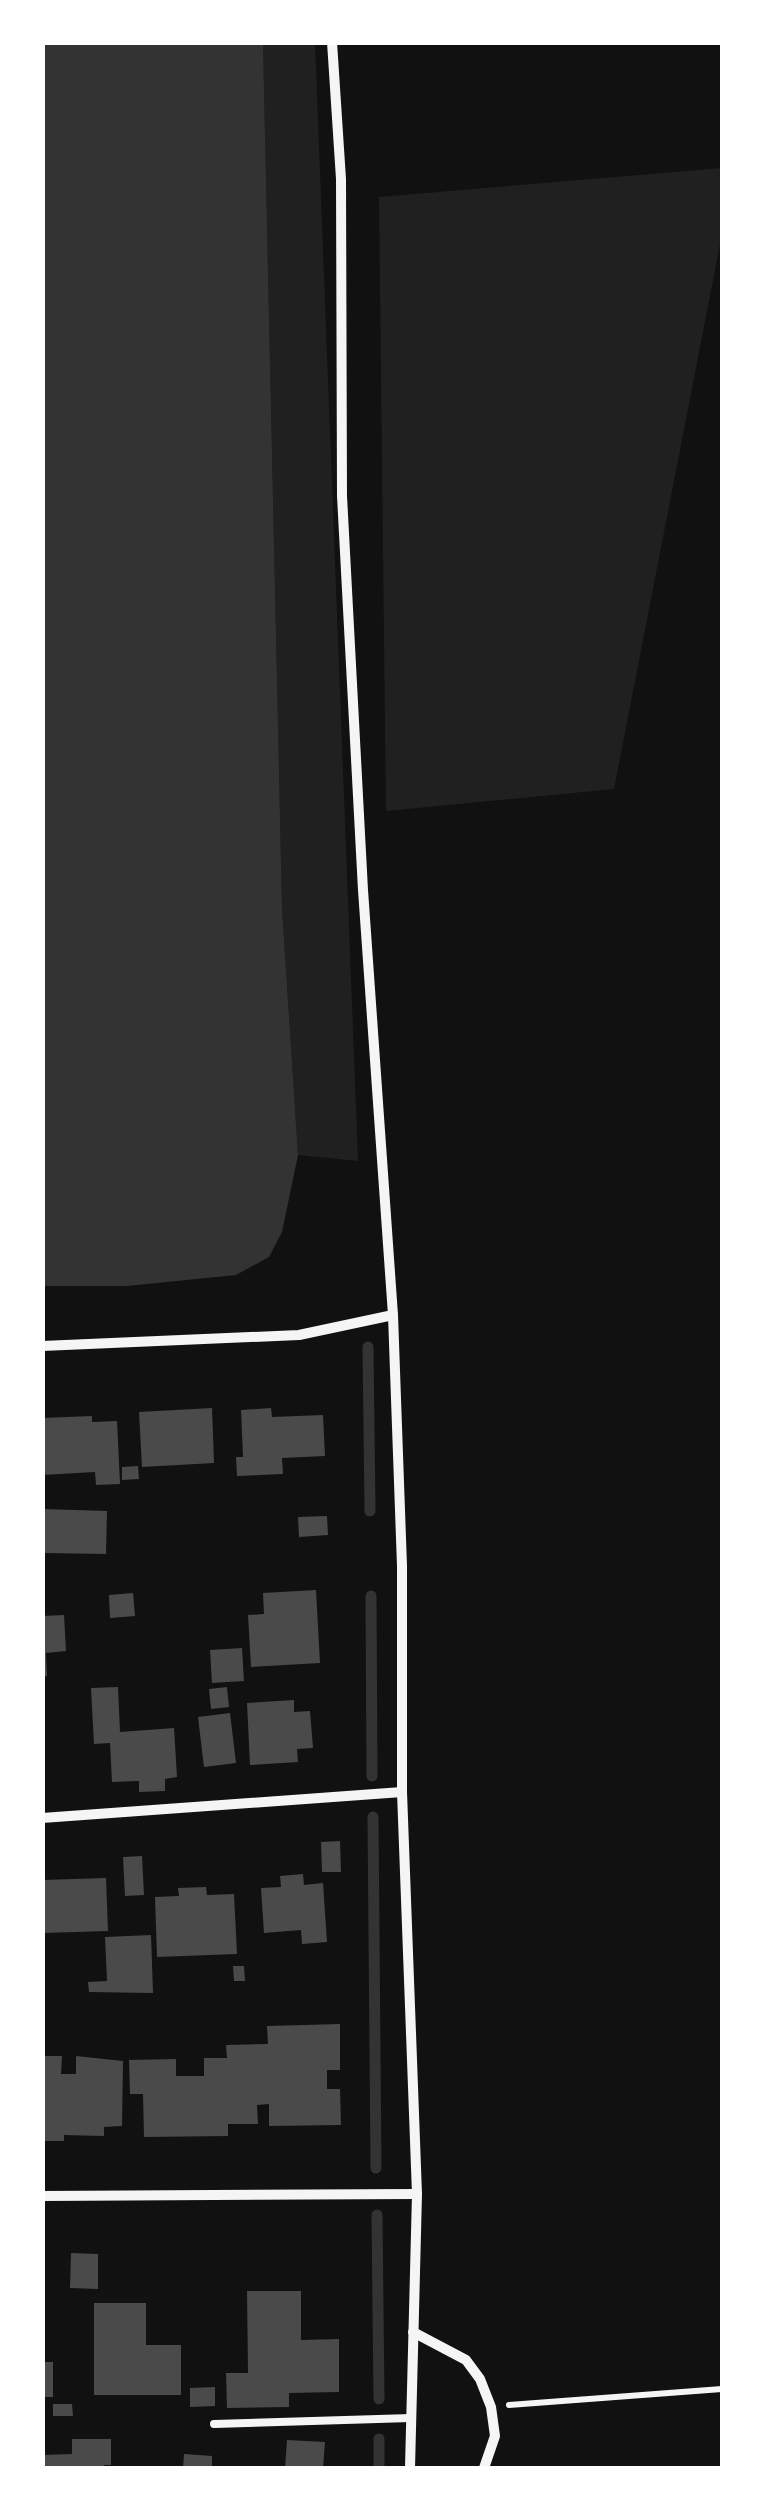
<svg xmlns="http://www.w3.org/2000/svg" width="765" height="2511" viewBox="0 0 765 2511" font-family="'Playfair Display',serif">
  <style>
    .green { fill: #202020 }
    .water { fill: #333 }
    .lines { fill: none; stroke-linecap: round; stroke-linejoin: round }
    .stream { stroke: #333; stroke-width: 11 }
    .building { fill: #4a4a4a }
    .path { stroke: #f5f5f5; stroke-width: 6 }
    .service { stroke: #f5f5f5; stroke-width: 8 }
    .minor { stroke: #f5f5f5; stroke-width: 10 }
  </style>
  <rect width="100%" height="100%" fill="#111"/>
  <!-- green -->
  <g class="green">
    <polygon points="263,43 315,43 358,1161 298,1155 282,908"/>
    <polygon points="722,168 722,234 614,789 386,811 379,197"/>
  </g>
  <!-- water -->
  <polygon class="water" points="43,42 263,43 282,908 298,1155 282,1232 269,1257 236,1275 127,1286 43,1286"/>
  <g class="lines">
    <!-- stream -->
    <g class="stream">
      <polyline points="368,1347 370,1511"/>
      <polyline points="371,1596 372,1776"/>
      <polyline points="373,1817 376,2168"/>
      <polyline points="377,2215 379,2399"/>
      <polyline points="379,2439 379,2468"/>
    </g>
  </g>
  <!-- building -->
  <g class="building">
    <polygon points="212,1408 214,1463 142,1467 139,1412"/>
    <polygon points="271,1408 272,1417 323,1415 325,1456 282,1458 283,1474 237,1476 236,1457 243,1457 241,1410"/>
    <polygon points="92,1416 92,1422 117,1421 120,1484 96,1485 95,1472 42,1475 42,1418"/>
    <polygon points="138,1466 139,1479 122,1480 122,1467"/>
    <polygon points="42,1509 107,1511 106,1554 42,1553"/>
    <polygon points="327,1516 328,1535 299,1537 298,1517"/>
    <polygon points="316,1590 320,1663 251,1667 248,1615 264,1614 263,1593"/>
    <polygon points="133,1593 135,1616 110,1618 109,1595"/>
    <polygon points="64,1615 66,1651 46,1653 47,1676 42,1677 42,1616"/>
    <polygon points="242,1648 244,1681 212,1683 210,1650"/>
    <polygon points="118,1687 120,1732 174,1728 177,1777 165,1779 165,1791 139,1792 139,1781 112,1782 110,1743 94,1744 91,1688"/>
    <polygon points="227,1687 229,1707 211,1709 209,1689"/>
    <polygon points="294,1700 294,1712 310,1711 313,1748 297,1749 298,1762 250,1765 247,1703"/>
    <polygon points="230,1713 236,1763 204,1767 198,1717"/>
    <polygon points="340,1841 341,1872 322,1872 321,1842"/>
    <polygon points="142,1856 144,1895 125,1896 123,1857"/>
    <polygon points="303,1874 304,1885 323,1883 327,1942 302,1944 301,1930 264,1933 261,1888 281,1887 280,1876"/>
    <polygon points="106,1878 108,1931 42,1933 42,1880"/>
    <polygon points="206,1887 207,1895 234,1894 237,1954 157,1957 155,1897 179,1896 178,1888"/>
    <polygon points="151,1935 153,1993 89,1992 88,1982 107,1981 105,1937"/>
    <polygon points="233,1966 244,1966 245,1981 234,1981"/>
    <polygon points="340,2024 340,2070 327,2070 327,2089 340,2089 341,2125 269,2126 269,2104 257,2105 258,2124 228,2124 228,2136 144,2137 143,2094 130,2094 129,2060 176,2059 176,2076 204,2076 204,2058 227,2058 226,2045 268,2044 267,2026"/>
    <polygon points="42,2056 62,2056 61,2074 76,2074 76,2056 123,2061 122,2126 104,2127 104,2136 64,2135 64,2141 42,2141"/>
    <polygon points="71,2253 98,2254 98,2289 70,2288"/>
    <polygon points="247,2291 301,2291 301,2340 339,2339 339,2392 289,2393 289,2407 227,2408 226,2373 248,2373"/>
    <polygon points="94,2303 146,2303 146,2345 181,2345 181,2395 94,2395"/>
    <rect x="42" y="2362" width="11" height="35"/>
    <polygon points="215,2387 215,2406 190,2407 190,2388"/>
    <polygon points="53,2404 72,2404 73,2416 53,2416"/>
    <polygon points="72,2439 111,2439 111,2465 104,2465 104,2468 42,2468 42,2455 72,2454"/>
    <polygon points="287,2440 325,2442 323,2468 285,2468"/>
    <polygon points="184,2454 212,2456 212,2468 183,2468"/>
  </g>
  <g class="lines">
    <!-- path -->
    <polyline class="path" points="509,2405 722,2389"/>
    <!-- service -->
    <polyline class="service" points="214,2424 411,2418"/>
    <!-- minor -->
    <g class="minor">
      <polyline points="332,42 341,179 342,496 363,890 393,1315 402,1566 402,1792 417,2194 410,2468"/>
      <polyline points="42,1346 299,1335 393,1315"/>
      <polyline points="42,1818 402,1792"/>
      <polyline points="42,2196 417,2194"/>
      <polyline points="413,2332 466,2360 480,2379 491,2407 495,2436 484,2468"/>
    </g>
  </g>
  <!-- border -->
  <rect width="765" height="2511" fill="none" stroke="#ffffff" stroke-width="90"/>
</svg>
